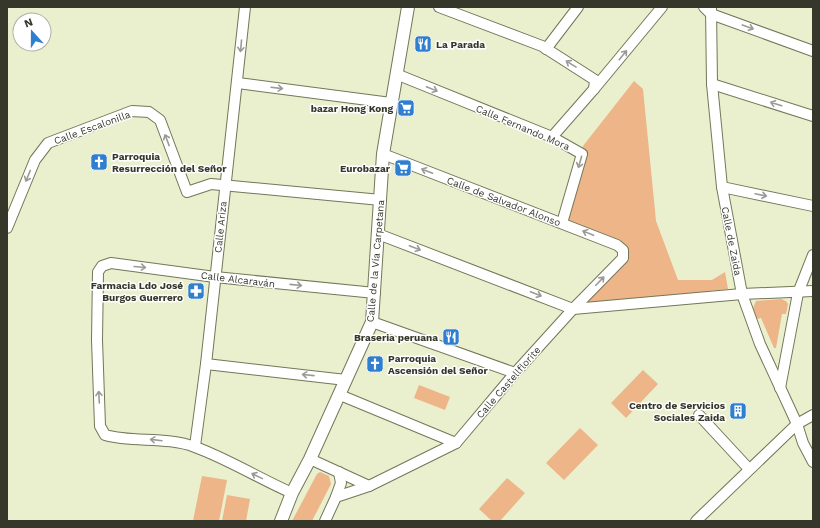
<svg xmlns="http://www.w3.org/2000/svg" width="820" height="528" viewBox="0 0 820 528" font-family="'Work Sans',sans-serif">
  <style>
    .green { fill: #edb588 }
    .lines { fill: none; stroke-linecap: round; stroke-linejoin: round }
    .minor-casing { stroke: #727759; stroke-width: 12 }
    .tertiary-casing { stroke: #727759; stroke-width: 14 }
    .minor { stroke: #fff; stroke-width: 10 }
    .tertiary { stroke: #fff; stroke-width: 12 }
    .oneway { stroke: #9a9b94 }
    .labels { text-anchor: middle; stroke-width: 3; stroke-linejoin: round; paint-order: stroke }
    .poi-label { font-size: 10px; font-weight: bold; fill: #35372a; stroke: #fff; text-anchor: end }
    .street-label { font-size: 10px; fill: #35372a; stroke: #fff }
  </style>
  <rect width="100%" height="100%" fill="#eaefce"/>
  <!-- green -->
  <g class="green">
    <polygon points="634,81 643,89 656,221 678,280 712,280 725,272 728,289 709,291 709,296 573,309 623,258 623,250 562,223 583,146"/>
    <polygon points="781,299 786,301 788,304 786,314 782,314 776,348 774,348 761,318 757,319 753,308 756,301"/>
    <polygon points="643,370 658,384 626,418 611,403"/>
    <polygon points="419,385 450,397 445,410 414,398"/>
    <polygon points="580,428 598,445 564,480 546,463"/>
    <polygon points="320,472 329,476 331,484 312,521 292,521 317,474"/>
    <polygon points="202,476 227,480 219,521 193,521"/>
    <polygon points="507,478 525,493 500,521 492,521 479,509"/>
    <polygon points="227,495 250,499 246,521 222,521"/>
  </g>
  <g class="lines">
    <defs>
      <g id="minor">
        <polyline points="439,7 542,46 595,80 594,89"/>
        <polyline points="704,7 711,14 813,51"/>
        <polyline points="711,7 712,84 722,187 742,294 760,344 797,424 803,443 813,462"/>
        <polyline points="546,49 578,7"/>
        <polyline points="396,74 552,137 582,154 562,223"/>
        <polyline points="238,83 391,103"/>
        <polyline points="712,84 813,116"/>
        <polyline points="552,137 594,89 662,7"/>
        <polyline points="722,187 813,206"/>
        <polyline points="7,228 35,160 48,143 132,111 149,112 160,120 187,192 211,184 381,200"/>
        <polyline points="378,234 573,309 742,294 813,291"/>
        <polyline points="372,322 515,373"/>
        <polyline points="206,364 346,380"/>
        <polyline points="780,388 798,293 813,255"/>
        <polyline points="340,395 456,443"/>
        <polyline points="699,415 749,469"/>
        <polyline points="195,446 206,364 245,7"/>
        <polyline points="310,459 369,486"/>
        <path d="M292,493C260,479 228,459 195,447C166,436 133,443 105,435L100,426L97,340L98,272L102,266L111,263L215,277L375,293"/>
        <polyline points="336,497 341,483 339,472"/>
        <polyline points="325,521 336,497 369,486 456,443 515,373 573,309 623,258 623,250 617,245 383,154"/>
        <polyline points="696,521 797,424 813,415"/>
      </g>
      <polyline id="tertiary" points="281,521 292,493 310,459 372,322 383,154 408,7"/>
    </defs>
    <!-- minor casing -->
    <use href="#minor" class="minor-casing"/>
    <!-- tertiary casing -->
    <use href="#tertiary" class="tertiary-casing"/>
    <!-- minor -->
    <use href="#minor" class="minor"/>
    <!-- tertiary -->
    <use href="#tertiary" class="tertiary"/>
  </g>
  <!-- one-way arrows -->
  <defs><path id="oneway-shaft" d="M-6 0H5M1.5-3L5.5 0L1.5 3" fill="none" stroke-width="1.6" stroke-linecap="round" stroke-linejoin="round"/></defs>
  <g class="oneway">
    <use href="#oneway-shaft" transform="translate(748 27) rotate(20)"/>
    <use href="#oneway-shaft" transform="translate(241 46) rotate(95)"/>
    <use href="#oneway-shaft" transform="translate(623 55) rotate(-51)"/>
    <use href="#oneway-shaft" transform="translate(571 64) rotate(-148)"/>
    <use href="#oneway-shaft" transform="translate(277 88) rotate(7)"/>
    <use href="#oneway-shaft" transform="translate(432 89) rotate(22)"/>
    <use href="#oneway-shaft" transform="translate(776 104) rotate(-162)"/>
    <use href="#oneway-shaft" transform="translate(167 140) rotate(-111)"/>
    <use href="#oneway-shaft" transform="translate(580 162) rotate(106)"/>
    <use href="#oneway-shaft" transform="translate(427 171) rotate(-159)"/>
    <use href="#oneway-shaft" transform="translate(28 176) rotate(112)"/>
    <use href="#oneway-shaft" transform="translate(761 195) rotate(12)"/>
    <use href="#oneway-shaft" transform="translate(588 233) rotate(-158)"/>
    <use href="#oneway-shaft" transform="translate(415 248) rotate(21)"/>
    <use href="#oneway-shaft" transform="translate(140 267) rotate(5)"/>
    <use href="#oneway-shaft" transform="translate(600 281) rotate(-46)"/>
    <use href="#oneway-shaft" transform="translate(296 285) rotate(6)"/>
    <use href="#oneway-shaft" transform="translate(536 294) rotate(21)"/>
    <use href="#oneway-shaft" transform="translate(308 375) rotate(-174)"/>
    <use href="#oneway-shaft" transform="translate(99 397) rotate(-93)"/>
    <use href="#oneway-shaft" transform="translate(156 440) rotate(-173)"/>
    <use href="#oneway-shaft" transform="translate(257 476) rotate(-154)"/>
  </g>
  <!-- icons -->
  <defs>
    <symbol id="restaurant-square" viewBox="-11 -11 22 22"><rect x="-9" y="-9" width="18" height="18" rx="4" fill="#307ece" stroke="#fff"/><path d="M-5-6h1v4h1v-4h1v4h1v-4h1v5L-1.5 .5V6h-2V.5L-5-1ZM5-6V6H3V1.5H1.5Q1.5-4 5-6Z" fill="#fff"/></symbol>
    <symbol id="supermarket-square" viewBox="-11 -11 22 22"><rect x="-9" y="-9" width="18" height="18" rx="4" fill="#307ece" stroke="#fff"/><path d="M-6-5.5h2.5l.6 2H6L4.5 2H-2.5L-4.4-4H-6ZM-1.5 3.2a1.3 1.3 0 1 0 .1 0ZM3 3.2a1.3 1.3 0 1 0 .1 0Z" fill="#fff"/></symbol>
    <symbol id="church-square" viewBox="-11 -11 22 22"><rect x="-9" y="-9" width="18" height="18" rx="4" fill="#307ece" stroke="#fff"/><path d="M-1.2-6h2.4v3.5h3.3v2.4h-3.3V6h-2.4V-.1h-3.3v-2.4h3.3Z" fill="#fff"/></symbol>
    <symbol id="pharmacy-square" viewBox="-11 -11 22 22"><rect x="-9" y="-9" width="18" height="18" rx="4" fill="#307ece" stroke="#fff"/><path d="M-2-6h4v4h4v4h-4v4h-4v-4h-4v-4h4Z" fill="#fff"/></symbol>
    <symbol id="building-square" viewBox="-11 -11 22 22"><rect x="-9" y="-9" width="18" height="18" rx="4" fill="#307ece" stroke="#fff"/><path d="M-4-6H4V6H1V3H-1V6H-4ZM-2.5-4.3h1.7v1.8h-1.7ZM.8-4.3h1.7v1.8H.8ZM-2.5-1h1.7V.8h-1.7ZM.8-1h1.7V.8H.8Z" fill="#fff"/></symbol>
  </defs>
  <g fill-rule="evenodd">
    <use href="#restaurant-square" x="413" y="34" width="20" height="20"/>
    <use href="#supermarket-square" x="396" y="98" width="20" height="20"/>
    <use href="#church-square" x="89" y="152" width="20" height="20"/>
    <use href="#supermarket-square" x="393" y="158" width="20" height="20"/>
    <use href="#pharmacy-square" x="186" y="281" width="20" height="20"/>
    <use href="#restaurant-square" x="441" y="327" width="20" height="20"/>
    <use href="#church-square" x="365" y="354" width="20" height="20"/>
    <use href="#building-square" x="728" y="401" width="20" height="20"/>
  </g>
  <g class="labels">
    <!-- poi labels -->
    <g class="poi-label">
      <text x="436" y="48" text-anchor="start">La Parada</text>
      <text x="393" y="112">bazar Hong Kong</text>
      <text x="112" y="160" text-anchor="start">Parroquia<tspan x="112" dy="12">Resurrección del Señor</tspan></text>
      <text x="390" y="172">Eurobazar</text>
      <text x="183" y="289">Farmacia Ldo José<tspan x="183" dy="12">Burgos Guerrero</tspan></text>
      <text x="438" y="341">Braseria peruana</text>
      <text x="388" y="362" text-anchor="start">Parroquia<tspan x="388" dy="12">Ascensión del Señor</tspan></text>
      <text x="725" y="409">Centro de Servicios<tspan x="725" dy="12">Sociales Zaida</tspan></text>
    </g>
    <!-- street labels -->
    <g class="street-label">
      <text transform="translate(92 127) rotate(-20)" y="4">Calle Escalonilla</text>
      <text transform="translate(523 127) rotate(23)" y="4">Calle Fernando Mora</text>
      <text transform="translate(504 201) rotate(21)" y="4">Calle de Salvador Alonso</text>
      <text transform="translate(220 227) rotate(-84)" y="4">Calle Ariza</text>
      <text transform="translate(732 241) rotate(79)" y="4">Calle de Zaida</text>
      <text transform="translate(375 261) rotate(-85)" y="4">Calle de la Vía Carpetana</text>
      <text transform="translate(238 279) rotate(7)" y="4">Calle Alcaraván</text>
      <text transform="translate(508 382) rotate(-49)" y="4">Calle Castellflorite</text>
    </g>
  </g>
  <!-- border -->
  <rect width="820" height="528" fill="none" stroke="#35372a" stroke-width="16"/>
  <!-- north arrow -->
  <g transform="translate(32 32) rotate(339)"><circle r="19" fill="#ffffff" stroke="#aeafaa"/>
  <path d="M0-3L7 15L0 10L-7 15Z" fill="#307ece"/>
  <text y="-6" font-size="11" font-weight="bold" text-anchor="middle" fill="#35372a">N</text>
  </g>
</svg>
